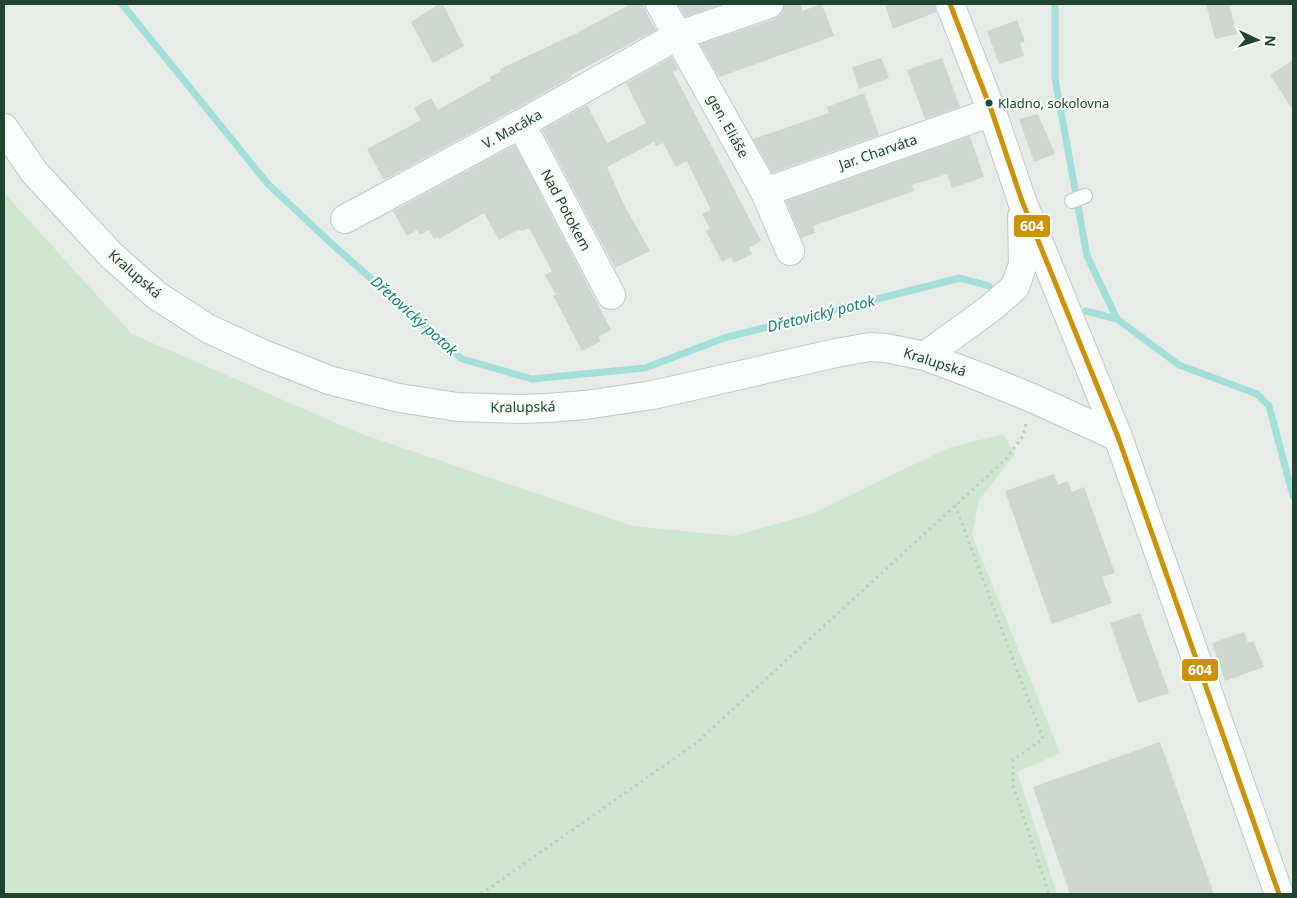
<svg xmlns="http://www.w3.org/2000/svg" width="1297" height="898" viewBox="0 0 1297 898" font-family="'Noto Sans',sans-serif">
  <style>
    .green { fill: #cfe6d0 }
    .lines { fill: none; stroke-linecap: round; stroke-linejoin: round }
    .stream { stroke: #a4ded8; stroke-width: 7 }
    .building { fill: #cfd5d1 }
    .lane-casing { stroke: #c4c9c5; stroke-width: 16 }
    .street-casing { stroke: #c4c9c5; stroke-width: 30 }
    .secondary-casing { stroke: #c0c8c4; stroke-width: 30 }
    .path { stroke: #c2cbc6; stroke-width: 3; stroke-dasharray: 2.5 4; stroke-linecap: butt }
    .lane { stroke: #fbfcfc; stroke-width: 14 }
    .street { stroke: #fbfcfc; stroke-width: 28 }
    .secondary { stroke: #fbfcfc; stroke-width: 28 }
    .bus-1-casing { stroke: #f5fbf7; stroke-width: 9 }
    .bus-1 { stroke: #cc920a; stroke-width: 5 }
    .bus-dot { fill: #214331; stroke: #f5fbf7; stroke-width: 2 }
    .labels { text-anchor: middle; stroke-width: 4; stroke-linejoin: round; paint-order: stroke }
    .bus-label { font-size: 13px; fill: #214331; stroke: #f5fbf7; text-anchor: start }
    .street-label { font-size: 14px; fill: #214331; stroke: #f5fbf7 }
    .water-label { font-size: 15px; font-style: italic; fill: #157f77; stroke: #f5fbf7 }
    .line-badge { stroke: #f5fbf7; stroke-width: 2 }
    .badge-label { font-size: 14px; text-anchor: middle; font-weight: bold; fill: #fff }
  </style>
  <rect width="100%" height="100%" fill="#e7ece8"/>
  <!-- green -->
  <polygon class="green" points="4,193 132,334 359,433 632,526 734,536 814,513 948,448 1003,434 1015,454 979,500 972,535 1060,753 1017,772 1057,894 4,894"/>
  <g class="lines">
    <!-- stream -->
    <g class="stream">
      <polyline points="122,4 268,184 333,245 462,359 532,379 645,368 724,338 960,278 989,286"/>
      <polyline points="1055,4 1055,78 1087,256 1117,319"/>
      <polyline points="1086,311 1117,319 1179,365 1257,394 1269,406 1293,496"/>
    </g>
  </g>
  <!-- building -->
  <g class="building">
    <polygon points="439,4 443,4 464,46 433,63 411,22"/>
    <polygon points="631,4 644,4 646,12 656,30 571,75 572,77 513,110 384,180 367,149 421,120 414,108 431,98 438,110 491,80 490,77 501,71 500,69 575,34"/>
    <polygon points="678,4 722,4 685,17"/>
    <polygon points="784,4 801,4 802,11 822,4 834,36 719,77 700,44 774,19 781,14"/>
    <polygon points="885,4 935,4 936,12 893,29"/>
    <polygon points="1206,4 1229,4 1237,34 1215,39"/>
    <polygon points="1017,20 1025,41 1020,43 1024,56 999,64 987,31"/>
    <polygon points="672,57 678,69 673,72 761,241 749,248 752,254 734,263 731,257 722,262 706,231 710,229 702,214 711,210 687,161 676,167 663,143 656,146 654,142 607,167 624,205 650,251 615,268 542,130 587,105 607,143 646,123 626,83"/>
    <polygon points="881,58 889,78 859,89 852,67"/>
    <polygon points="942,58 960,107 925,119 907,70"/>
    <polygon points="1293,60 1293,110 1270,75"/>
    <polygon points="864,93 879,135 772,173 753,139 829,113 827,107"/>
    <polygon points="1038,114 1055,154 1034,162 1019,119"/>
    <polygon points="970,136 984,177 952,188 947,174 912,185 914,191 813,226 815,233 801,238 786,201"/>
    <polygon points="515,145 611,330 598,337 601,341 582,351 553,295 556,295 545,275 552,271 529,228 521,231 520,229 499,240 484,213 439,239 437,237 434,239 429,230 420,235 417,230 407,236 393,211"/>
    <polygon points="1054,474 1058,485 1068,481 1072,492 1084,487 1115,573 1102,577 1112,603 1052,624 1005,491"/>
    <polygon points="1140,613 1169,693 1138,703 1110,623"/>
    <polygon points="1244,632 1248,643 1253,641 1264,667 1225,681 1212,643"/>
    <polygon points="1160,742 1214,894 1070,894 1033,787"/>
  </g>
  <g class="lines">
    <defs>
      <polyline id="lane" points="1072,201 1085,196"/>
      <g id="street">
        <polyline points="660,4 765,192 790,251"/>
        <polyline points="950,4 992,112 1022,201 1118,437"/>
        <polyline points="521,124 611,295"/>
        <polyline points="765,192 992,112"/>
        <polyline points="345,219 521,124 677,36 769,4"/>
        <polyline points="925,356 992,307 1015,287 1023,264 1022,217"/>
      </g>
      <polyline id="secondary" points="4,128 34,172 111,255 156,295 207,328 263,354 329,380 399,398 458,407 520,409 548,408 585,405 653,395 836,353 870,347 886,348 925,356 983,378 1032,398 1118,437 1279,894"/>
    </defs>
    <!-- lane casing -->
    <use href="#lane" class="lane-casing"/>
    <!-- street casing -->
    <use href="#street" class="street-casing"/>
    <!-- secondary casing -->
    <use href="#secondary" class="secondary-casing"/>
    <!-- path -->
    <g class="path">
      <polyline points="955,505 1043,739 1013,760 1013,785 1049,894"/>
      <polyline points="481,894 695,744 1005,460 1023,436 1026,423"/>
    </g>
    <!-- lane -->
    <use href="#lane" class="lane"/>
    <!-- street -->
    <use href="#street" class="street"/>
    <!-- secondary -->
    <use href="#secondary" class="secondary"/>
    <defs>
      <polyline id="bus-1" points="950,4 992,112 1022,201 1118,437 1279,894"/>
    </defs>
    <!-- bus-1 casing -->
    <use href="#bus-1" class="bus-1-casing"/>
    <!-- bus-1 -->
    <use href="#bus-1" class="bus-1"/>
  </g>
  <!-- markers -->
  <circle class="bus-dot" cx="989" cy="103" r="4.5"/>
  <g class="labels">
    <!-- bus labels -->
    <g class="bus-label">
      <text x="998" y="108">Kladno, sokolovna</text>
    </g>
    <!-- street labels -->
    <g class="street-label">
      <text transform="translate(728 126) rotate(61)" y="5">gen. Eliáše</text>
      <text transform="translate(512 129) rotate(-29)" y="5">V. Macáka</text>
      <text transform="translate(878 152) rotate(-19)" y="5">Jar. Charváta</text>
      <text transform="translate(566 210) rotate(62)" y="5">Nad Potokem</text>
      <text transform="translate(135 274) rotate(41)" y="5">Kralupská</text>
      <text transform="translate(935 362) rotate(18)" y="5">Kralupská</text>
      <text transform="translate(523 407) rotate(-1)" y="5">Kralupská</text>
    </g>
    <!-- water labels -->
    <g class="water-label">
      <text transform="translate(821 314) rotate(-14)" y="5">Dřetovický potok</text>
      <text transform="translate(414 316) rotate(42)" y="5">Dřetovický potok</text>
    </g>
  </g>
  <g class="line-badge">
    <rect x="1013" y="214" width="38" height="24" rx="5" fill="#cc920a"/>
    <rect x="1181" y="658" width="38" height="24" rx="5" fill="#cc920a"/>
  </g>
  <g class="badge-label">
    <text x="1032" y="231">604</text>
    <text x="1200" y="675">604</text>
  </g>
  <!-- border -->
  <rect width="1297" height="898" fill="none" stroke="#214331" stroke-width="10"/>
  <!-- north arrow -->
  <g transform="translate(1257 40) rotate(94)" stroke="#f5fbf7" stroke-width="4" paint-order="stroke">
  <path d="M0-4L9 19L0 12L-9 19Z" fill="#214331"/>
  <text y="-8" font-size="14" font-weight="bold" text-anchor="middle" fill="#214331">N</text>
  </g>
</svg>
